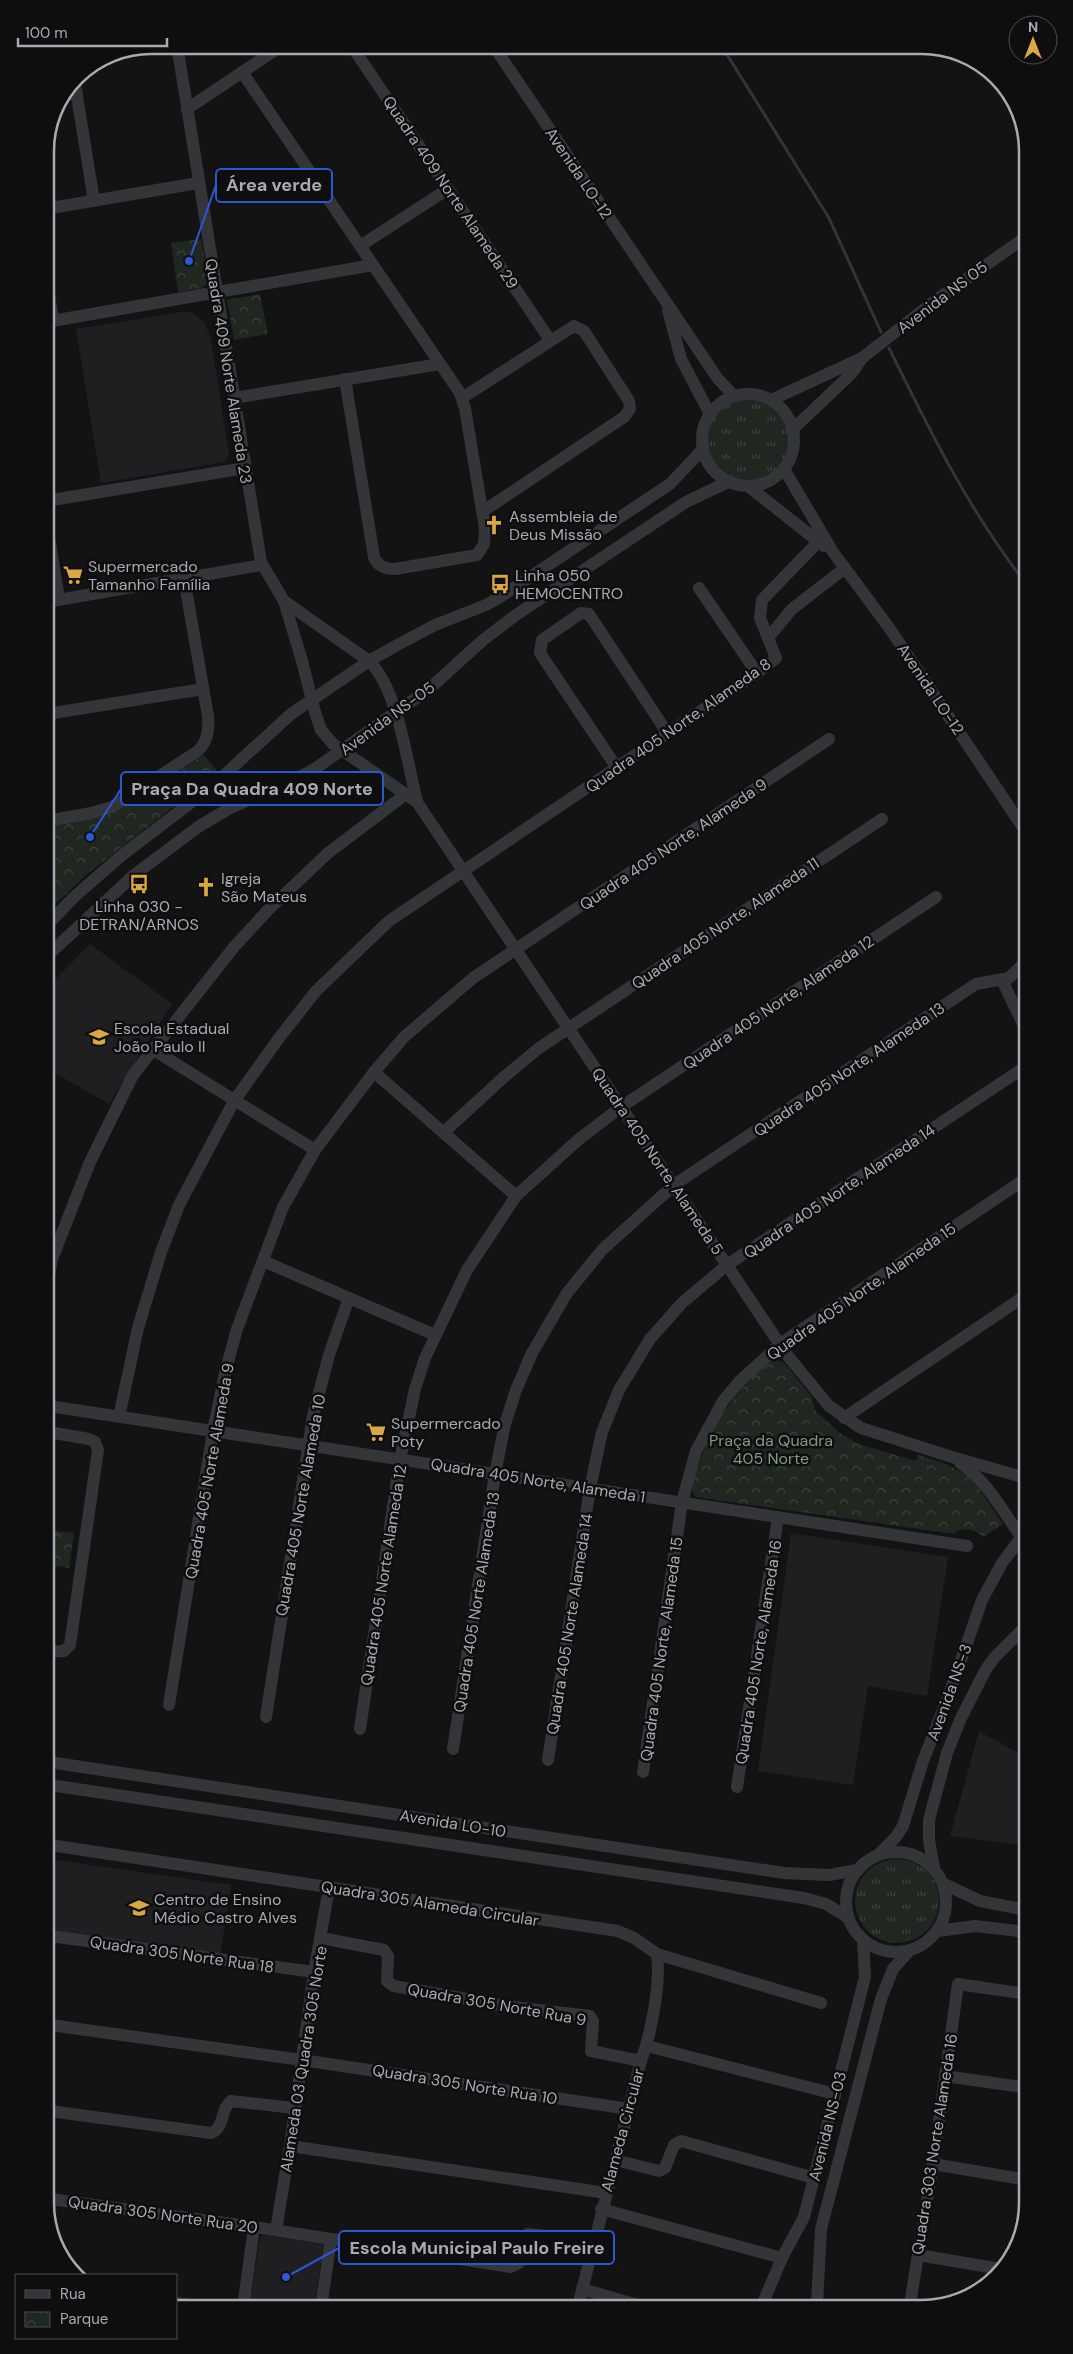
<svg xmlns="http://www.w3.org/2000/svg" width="1073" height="2354" viewBox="0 0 1073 2354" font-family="'DM Sans',sans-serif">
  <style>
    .built { fill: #1f1f21 }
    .grass { fill: url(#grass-tufts) }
    .park { fill: url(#park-crowns) }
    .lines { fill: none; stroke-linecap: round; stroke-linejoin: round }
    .stream { stroke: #2e353b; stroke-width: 3 }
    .minor { stroke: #343539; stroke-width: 12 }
    .labels { text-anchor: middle; stroke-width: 5; stroke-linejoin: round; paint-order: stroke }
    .street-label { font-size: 16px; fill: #a6aab3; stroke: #0e0e0f }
    .poi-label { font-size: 16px; fill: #a6aab3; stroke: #0e0e0f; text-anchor: start }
    .park-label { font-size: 16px; fill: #7f9c81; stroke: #0e0e0f }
    .rim { fill: none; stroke: #a6aab3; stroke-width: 2.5 }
    .leader { fill: none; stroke: #2b57d4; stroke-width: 2 }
    .callout-dot { fill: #2b57d4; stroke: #0e0e0f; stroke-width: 2 }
    .callout { fill: #0e0e0f; stroke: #2b57d4; stroke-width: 2 }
    .callout-label { font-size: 18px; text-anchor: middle; font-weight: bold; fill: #a6aab3 }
  </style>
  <defs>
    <pattern id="grass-tufts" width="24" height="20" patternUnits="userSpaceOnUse" patternTransform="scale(1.25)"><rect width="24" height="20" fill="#202620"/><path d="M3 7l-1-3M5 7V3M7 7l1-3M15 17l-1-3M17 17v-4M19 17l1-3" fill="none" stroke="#3d433e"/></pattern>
    <pattern id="park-crowns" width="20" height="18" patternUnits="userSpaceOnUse" patternTransform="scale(1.25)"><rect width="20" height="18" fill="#202620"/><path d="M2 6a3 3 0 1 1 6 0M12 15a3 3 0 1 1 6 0" fill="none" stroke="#3d433e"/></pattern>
  </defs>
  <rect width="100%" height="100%" fill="#131314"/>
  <!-- built -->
  <g class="built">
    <polygon points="182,312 191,312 204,322 211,339 229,455 225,462 101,483 76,329"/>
    <polygon points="90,944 172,1004 109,1104 48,1069 47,988"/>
    <polygon points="791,1533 948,1557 927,1696 868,1686 853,1785 758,1771"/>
    <polygon points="979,1731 1027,1758 1027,1846 950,1836"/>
    <polygon points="50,1859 231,1885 220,1956 50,1931"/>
    <polygon points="263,2235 322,2244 324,2246 314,2308 249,2308 260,2237"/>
  </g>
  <!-- grass -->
  <g class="grass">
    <circle cx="748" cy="440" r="41"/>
    <circle cx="897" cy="1901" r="42"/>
  </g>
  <!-- park -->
  <g class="park">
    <polygon points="201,239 208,278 207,283 202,288 178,292 171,243"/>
    <polygon points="260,294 268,334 234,340 227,300"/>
    <polygon points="204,755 218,772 86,875 47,912 47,827 99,817 120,809"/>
    <path d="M776,1359L785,1364L812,1397L815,1410L840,1433L858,1444L916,1461L918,1455L944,1463L967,1475L978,1487L1003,1524L983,1537C974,1529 963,1526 954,1534L696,1497L691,1489C708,1430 725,1402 771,1360Z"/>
    <polygon points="49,1530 74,1533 69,1568 49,1565"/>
  </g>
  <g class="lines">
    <!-- stream -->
    <g class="stream">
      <polyline points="721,45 829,218 881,332"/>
      <path d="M889,348C929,429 968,509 1024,581"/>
    </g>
    <!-- minor -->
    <g class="minor">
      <polyline points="177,45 261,562 284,601 302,661 315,712 321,730 333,744 417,802"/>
      <polyline points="351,45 550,340"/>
      <polyline points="493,45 718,379 734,396"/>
      <path d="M242,72L460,393L465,408L485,528L484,544L477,555L395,569C386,569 377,566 374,557L345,379"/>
      <polyline points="74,78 94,201"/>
      <polyline points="63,96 77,93"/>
      <polyline points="187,109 283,45"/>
      <polyline points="45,209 198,183"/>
      <polyline points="360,246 448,189"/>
      <polyline points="46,275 53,320"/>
      <polyline points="668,310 681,359 710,414"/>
      <polyline points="46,322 373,265"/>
      <circle cx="748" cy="440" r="46"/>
      <polyline points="234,398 440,364"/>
      <polyline points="462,398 574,326 584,331 629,401 630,409 624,417 482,512"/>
      <polyline points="771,400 862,358 936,300 1023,239"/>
      <polyline points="793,429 851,374 862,358"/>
      <polyline points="784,469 833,552 890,629 1024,829"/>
      <polyline points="748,486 824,546"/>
      <polyline points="46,501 245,468"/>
      <polyline points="46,518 59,599"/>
      <polyline points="699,588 757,673"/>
      <path d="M284,601L369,661C398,689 407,762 417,802L787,1355L829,1406L861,1428L952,1457L1026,1478"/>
      <polyline points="46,602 262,565"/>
      <polyline points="768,638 792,609 845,568"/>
      <polyline points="47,714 203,689"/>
      <polyline points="617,768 540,653 542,640 581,613 589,614 668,734"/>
      <path d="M47,821L91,813L112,807L198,751C208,741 209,729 208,716L184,578"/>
      <polyline points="47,925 74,897 121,856 210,788 291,714 369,661 401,643 435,625 486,605 500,597 670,484 703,449"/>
      <polyline points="47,956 134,875 198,827 230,808 287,784 316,768 429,689 483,640 516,615 686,502 730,481"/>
      <polyline points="1002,980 1025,1028"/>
      <polyline points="152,1049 315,1150"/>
      <polyline points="374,1072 516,1196"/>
      <polyline points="444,1132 504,1077 539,1048 882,819"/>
      <polyline points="263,1261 435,1335"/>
      <polyline points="48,1282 52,1259 90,1162 133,1075 234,947 268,910 328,853 406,794"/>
      <polyline points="49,1406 967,1546"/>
      <polyline points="119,1417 138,1328 161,1252 179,1205 234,1101 279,1038 316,991 389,921 757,673 776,658 760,618 762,600 818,542"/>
      <polyline points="844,1418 1026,1295"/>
      <polyline points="49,1432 89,1439 95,1442 98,1450 70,1645 64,1651 49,1652"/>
      <path d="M960,1463C990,1483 1004,1515 1026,1543"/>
      <polyline points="169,1705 213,1431 225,1373 237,1329 283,1207 315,1150 374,1072 404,1037 473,978 829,739"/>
      <polyline points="266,1717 313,1416 329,1355 349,1298"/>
      <polyline points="360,1729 400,1460 415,1389 425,1358 467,1270 516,1196 578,1140 621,1107 936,897"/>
      <polyline points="453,1749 495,1474 505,1424 516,1390 532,1353 567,1293 603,1249 674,1185 976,984 1009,978 1025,962"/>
      <polyline points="548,1760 590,1488 602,1432 619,1390 650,1339 682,1303 727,1265 1025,1067"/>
      <polyline points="49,1762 784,1873 829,1875 858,1870"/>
      <polyline points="643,1772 682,1502 696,1451 723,1401 740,1381 780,1344 1025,1179"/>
      <polyline points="50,1785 804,1898 826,1904 849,1918"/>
      <polyline points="737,1787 778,1517"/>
      <polyline points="50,1845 618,1931 634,1938 657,1954 821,2003"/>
      <circle cx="896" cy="1902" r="50"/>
      <polyline points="878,1855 896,1837 903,1826 923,1761 947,1700 982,1600 1002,1563 1026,1531"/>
      <polyline points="934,1868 929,1840 929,1820 947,1753 961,1718 986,1669 995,1657 1026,1626"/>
      <polyline points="944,1884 980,1901 1027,1910"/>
      <polyline points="938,1931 975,1926 1027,1932"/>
      <polyline points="50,1936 314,1972"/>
      <polyline points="321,1938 384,1950 388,1956 387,1981 394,1986 506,2006 590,2016 593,2021 591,2051 641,2061"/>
      <polyline points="50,2025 302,2060 629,2109"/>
      <polyline points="647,2046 835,2094"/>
      <polyline points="945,2076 1028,2088"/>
      <path d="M50,2111L211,2133C225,2128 220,2109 231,2101L295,2108"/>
      <polyline points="290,2146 606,2193"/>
      <polyline points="615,2160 659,2171 665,2168 674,2145 681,2141 814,2178"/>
      <polyline points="933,2164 1028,2180"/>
      <polyline points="51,2199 254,2227 511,2267 519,2263 528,2234 593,2241"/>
      <polyline points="601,2209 782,2258"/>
      <polyline points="276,2230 290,2146 314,1972 329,1888"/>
      <polyline points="918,2255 1001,2269"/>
      <polyline points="582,2289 638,2305"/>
      <polyline points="176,2303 214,2308"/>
      <polyline points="817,2304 821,2229 881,1999 893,1969 910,1950"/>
      <polyline points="910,2304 933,2164 958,1984 1027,1994"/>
      <polyline points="762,2305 782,2258 804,2217 865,1977 863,1940"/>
      <path d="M578,2306L641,2061C651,2034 661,1983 657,1954"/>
      <polyline points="243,2308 254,2227"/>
      <polyline points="321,2308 331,2239"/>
    </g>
  </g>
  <!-- icons -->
  <defs>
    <symbol id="church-bare" viewBox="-9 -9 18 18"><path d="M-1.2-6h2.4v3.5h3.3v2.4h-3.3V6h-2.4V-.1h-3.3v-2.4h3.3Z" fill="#daa745" stroke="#0e0e0f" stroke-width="2.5" paint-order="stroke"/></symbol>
    <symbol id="supermarket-bare" viewBox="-9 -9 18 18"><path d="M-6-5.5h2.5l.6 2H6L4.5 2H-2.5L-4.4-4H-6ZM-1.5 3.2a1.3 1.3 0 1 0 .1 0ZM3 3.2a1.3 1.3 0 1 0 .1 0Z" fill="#daa745" stroke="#0e0e0f" stroke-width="2.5" paint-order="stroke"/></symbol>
    <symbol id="bus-bare" viewBox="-9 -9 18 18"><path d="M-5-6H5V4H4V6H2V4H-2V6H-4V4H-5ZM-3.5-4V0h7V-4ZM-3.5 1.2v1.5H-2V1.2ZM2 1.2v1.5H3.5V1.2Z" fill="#daa745" stroke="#0e0e0f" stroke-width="2.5" paint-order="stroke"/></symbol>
    <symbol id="school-bare" viewBox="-9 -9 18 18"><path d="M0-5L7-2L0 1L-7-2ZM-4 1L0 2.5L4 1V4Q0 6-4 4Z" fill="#daa745" stroke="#0e0e0f" stroke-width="2.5" paint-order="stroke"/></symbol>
  </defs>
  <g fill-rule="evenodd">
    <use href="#church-bare" x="480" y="511" width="28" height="28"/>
    <use href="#supermarket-bare" x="59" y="561" width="28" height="28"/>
    <use href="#bus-bare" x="486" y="570" width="28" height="28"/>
    <use href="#bus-bare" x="125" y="870" width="28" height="28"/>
    <use href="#church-bare" x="192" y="873" width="28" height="28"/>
    <use href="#school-bare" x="85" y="1023" width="28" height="28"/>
    <use href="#supermarket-bare" x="362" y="1418" width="28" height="28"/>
    <use href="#school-bare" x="125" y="1894" width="28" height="28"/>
  </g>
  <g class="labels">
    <!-- street labels -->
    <g class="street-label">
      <text transform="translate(579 173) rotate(56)" y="6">Avenida LO-12</text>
      <text transform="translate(451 192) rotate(56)" y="6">Quadra 409 Norte Alameda 29</text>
      <text transform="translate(942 297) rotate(-37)" y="6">Avenida NS 05</text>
      <text transform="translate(229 371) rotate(81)" y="6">Quadra 409 Norte Alameda 23</text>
      <text transform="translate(931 689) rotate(56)" y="6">Avenida LO-12</text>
      <text transform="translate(387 718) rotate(-36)" y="6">Avenida NS-05</text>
      <text transform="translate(678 725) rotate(-35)" y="6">Quadra 405 Norte, Alameda 8</text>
      <text transform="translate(673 844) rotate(-34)" y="6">Quadra 405 Norte, Alameda 9</text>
      <text transform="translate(725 923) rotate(-34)" y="6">Quadra 405 Norte, Alameda 11</text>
      <text transform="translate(778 1002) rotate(-34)" y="6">Quadra 405 Norte, Alameda 12</text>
      <text transform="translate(849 1069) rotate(-34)" y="6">Quadra 405 Norte, Alameda 13</text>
      <text transform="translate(658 1161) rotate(56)" y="6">Quadra 405 Norte, Alameda 5</text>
      <text transform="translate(839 1191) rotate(-34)" y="6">Quadra 405 Norte, Alameda 14</text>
      <text transform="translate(861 1291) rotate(-35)" y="6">Quadra 405 Norte, Alameda 15</text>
      <text transform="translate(209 1471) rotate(-80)" y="6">Quadra 405 Norte Alameda 9</text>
      <text transform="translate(538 1480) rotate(9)" y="6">Quadra 405 Norte, Alameda 1</text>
      <text transform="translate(300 1505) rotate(-80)" y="6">Quadra 405 Norte Alameda 10</text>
      <text transform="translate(383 1575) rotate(-81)" y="6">Quadra 405 Norte Alameda 12</text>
      <text transform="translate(476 1602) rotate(-81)" y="6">Quadra 405 Norte Alameda 13</text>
      <text transform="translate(569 1624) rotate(-81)" y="6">Quadra 405 Norte Alameda 14</text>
      <text transform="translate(661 1649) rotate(-82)" y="6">Quadra 405 Norte, Alameda 15</text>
      <text transform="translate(758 1652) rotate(-81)" y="6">Quadra 405 Norte, Alameda 16</text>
      <text transform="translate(949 1692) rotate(-70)" y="6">Avenida NS-3</text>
      <text transform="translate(453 1823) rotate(9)" y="6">Avenida LO-10</text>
      <text transform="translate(430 1903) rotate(9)" y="6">Quadra 305 Alameda Circular</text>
      <text transform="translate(182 1954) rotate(8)" y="6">Quadra 305 Norte Rua 18</text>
      <text transform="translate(497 2004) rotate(10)" y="6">Quadra 305 Norte Rua 9</text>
      <text transform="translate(303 2059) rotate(-81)" y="6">Alameda 03 Quadra 305 Norte</text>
      <text transform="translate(465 2084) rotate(9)" y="6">Quadra 305 Norte Rua 10</text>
      <text transform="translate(827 2126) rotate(-76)" y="6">Avenida NS-03</text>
      <text transform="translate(622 2130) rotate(-75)" y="6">Alameda Circular</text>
      <text transform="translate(934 2144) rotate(-81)" y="6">Quadra 303 Norte Alameda 16</text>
      <text transform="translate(163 2214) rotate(8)" y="6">Quadra 305 Norte Rua 20</text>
    </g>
    <!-- poi labels -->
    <g class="poi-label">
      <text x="509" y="522">Assembleia de<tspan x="509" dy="18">Deus Missão</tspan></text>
      <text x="88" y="572">Supermercado<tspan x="88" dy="18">Tamanho Família</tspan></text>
      <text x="515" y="581">Linha 050<tspan x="515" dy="18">HEMOCENTRO</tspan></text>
      <text x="221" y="884">Igreja<tspan x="221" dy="18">São Mateus</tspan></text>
      <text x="139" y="912" text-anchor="middle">Linha 030 -<tspan x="139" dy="18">DETRAN/ARNOS</tspan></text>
      <text x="114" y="1034">Escola Estadual<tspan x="114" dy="18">João Paulo II</tspan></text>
      <text x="391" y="1429">Supermercado<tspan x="391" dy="18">Poty</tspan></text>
      <text x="154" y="1905">Centro de Ensino<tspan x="154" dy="18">Médio Castro Alves</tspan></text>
    </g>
    <!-- park labels -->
    <g class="park-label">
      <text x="771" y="1446">Praça da Quadra<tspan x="771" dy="18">405 Norte</tspan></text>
    </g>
  </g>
  <!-- crop -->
  <path d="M0 0H1073V2354H0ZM151 54H922A97 97 0 0 1 1019 151V2203A97 97 0 0 1 922 2300H151A97 97 0 0 1 54 2203V151A97 97 0 0 1 151 54Z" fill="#0e0e0f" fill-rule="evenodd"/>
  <path class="rim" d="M151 54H922A97 97 0 0 1 1019 151V2203A97 97 0 0 1 922 2300H151A97 97 0 0 1 54 2203V151A97 97 0 0 1 151 54Z"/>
  <!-- callouts -->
  <path class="leader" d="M189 261L216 185M90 837L121 789M286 2277L339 2248"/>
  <g class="callout-dot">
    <circle cx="189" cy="261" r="5"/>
    <circle cx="90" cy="837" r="5"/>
    <circle cx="286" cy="2277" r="5"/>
  </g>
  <g class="callout">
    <rect x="216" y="169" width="116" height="33" rx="5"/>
    <rect x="121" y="772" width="262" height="33" rx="5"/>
    <rect x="339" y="2231" width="275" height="33" rx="5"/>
  </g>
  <g class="callout-label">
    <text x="274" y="191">Área verde</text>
    <text x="252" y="795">Praça Da Quadra 409 Norte</text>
    <text x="477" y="2254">Escola Municipal Paulo Freire</text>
  </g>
  <!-- legend -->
  <rect x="15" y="2274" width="162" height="65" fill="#0e0e0f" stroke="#4b4c51"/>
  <rect x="25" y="2290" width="25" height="8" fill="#343539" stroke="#4b4c51"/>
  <text x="60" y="2299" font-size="15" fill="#a6aab3">Rua</text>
  <rect x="25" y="2312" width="25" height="15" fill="url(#park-crowns)" stroke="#4b4c51"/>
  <text x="60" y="2324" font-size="15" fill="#a6aab3">Parque</text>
  <!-- north arrow -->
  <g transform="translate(1033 40)"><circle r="24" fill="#0e0e0f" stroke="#4b4c51"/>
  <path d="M0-4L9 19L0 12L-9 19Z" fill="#daa745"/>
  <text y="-8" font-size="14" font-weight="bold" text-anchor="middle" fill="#a6aab3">N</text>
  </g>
  <!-- scale -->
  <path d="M18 38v8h149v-8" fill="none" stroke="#a6aab3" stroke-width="2.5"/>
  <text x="25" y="38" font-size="15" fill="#a6aab3" stroke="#0e0e0f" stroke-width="4" paint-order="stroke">100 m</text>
</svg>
